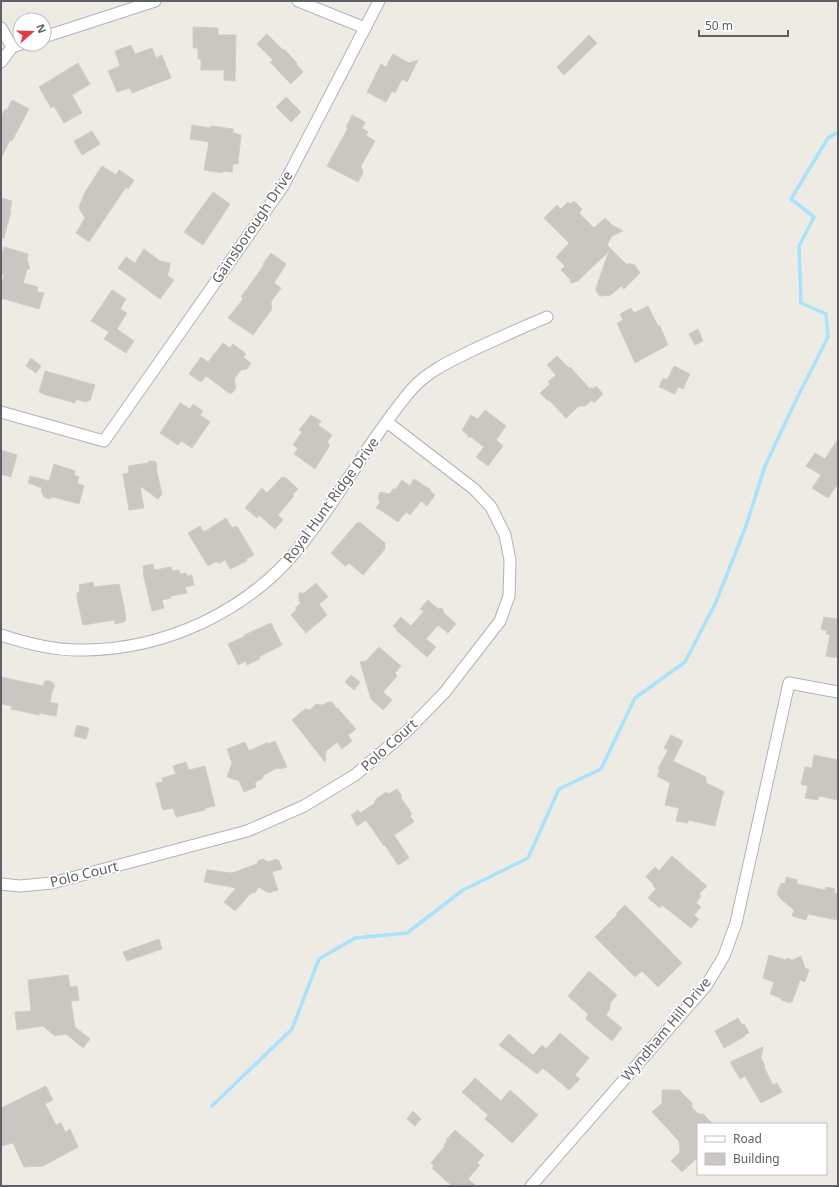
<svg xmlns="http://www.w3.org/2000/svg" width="839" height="1187" viewBox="0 0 839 1187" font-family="'Noto Sans',sans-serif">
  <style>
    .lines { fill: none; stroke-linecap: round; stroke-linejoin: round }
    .stream { stroke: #a9e2fa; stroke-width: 3.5 }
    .building { fill: #cac6c1; stroke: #d3ccc4 }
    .street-casing { stroke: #b0b3b7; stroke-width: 13 }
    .street { stroke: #fff; stroke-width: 11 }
    .labels { text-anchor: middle; stroke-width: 3.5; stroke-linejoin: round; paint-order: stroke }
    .street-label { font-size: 14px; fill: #5d6165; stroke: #fff }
  </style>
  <rect width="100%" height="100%" fill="#eeebe5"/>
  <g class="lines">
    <!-- stream -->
    <polyline class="stream" points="212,1106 292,1029 319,959 355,938 407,933 463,890 528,858 559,789 601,769 635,698 685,662 716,602 746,526 765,466 797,398 828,337 826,314 801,303 799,246 814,217 791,199 828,138 838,132"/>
  </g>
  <!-- building -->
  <g class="building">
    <polygon points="193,27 218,28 218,35 236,35 235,81 224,80 224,70 201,70 201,59 198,59 198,48 193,48"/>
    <polygon points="267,34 283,50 284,49 297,63 296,64 303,72 291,84 270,62 273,60 257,44"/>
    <polygon points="589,35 597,43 564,75 557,67"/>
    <polygon points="131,45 135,54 152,48 156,58 162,55 171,78 132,93 130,88 117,92 108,71 120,66 115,51"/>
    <polygon points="393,54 409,63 418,60 407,82 402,79 395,93 392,91 386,102 367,92 381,64 386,67"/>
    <polygon points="78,63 90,84 72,95 82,113 64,123 54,106 51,108 39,87"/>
    <polygon points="286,97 301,112 291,122 276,107"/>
    <polygon points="12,100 29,109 12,141 10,140 1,158 1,117 5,109 7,110"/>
    <polygon points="352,115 365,122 362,128 368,132 366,135 375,141 361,166 363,173 358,182 327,166 348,128 346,127"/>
    <polygon points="192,125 211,128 211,126 233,129 233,133 241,135 238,164 233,164 232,172 223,171 223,173 204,170 209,142 190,139"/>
    <polygon points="92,131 100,144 82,155 74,141"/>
    <polygon points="102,166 116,175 119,170 134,180 128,189 126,187 89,242 76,233 85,218 80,210 79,207 85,192"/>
    <polygon points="213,192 230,204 203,245 184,232"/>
    <polygon points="1,198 12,201 10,211 11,211 4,238 1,238"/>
    <polygon points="574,201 582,209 579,213 594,228 605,218 612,225 623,231 612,236 607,245 627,265 630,263 632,265 634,264 640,273 624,289 621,286 611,295 600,296 596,291 596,288 609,251 578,281 571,283 570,279 561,270 565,266 556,257 569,243 544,218 557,205 561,209 568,202 570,204"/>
    <polygon points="4,247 28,254 27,260 30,268 27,270 23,283 38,287 37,292 44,293 39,309 1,298 1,286 4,275 1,274 1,251 3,251"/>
    <polygon points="144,249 160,261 170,263 169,271 167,275 174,280 160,299 118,268 126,257 135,263"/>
    <polygon points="271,253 286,264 274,283 281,288 271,302 272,309 253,335 228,318 243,299 241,297 264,265 263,264"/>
    <polygon points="112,290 126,299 120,309 127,313 117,329 134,341 126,353 104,339 109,332 91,321"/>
    <polygon points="648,306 658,326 660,326 668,345 635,363 617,323 623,320 620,314 631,308 634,313"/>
    <polygon points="698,329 703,341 695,345 689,334"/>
    <polygon points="223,343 230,348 233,344 246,354 243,357 251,363 247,369 241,370 234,379 236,388 232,393 229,393 206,376 201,382 189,374 201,357 208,362"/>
    <polygon points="557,356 569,368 570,367 590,389 592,387 593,389 596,386 603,394 594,403 592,400 585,406 579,406 566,418 549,400 548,401 540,393 550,384 548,382 556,375 547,365"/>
    <polygon points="31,358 41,366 36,373 26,366"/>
    <polygon points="674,366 690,374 683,389 678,387 675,394 659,387 663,378 667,380"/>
    <polygon points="45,371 95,385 90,400 85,402 76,399 75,403 43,394 39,392"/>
    <polygon points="180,403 190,409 193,404 203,411 200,415 210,422 192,448 181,441 178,445 160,433"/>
    <polygon points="485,410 506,426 496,440 503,446 488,466 476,457 484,447 471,437 468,437 468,435 462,430 471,415 478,419"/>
    <polygon points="311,415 321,421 318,425 332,435 327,442 330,445 315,469 294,454 298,448 293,445 302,432 299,430"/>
    <polygon points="838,439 838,484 828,498 812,488 821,475 806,466 815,453 825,459"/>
    <polygon points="1,450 17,455 11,477 1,474"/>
    <polygon points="149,461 153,461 156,462 157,467 156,468 162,494 158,499 140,486 144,508 129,510 123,474 129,473 128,466 148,463"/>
    <polygon points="54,464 75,471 74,475 79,477 77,483 84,486 79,504 53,497 49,499 44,497 41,491 42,488 28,483 30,476 49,481"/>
    <polygon points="282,477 286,478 298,489 292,495 294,496 278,515 283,520 275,529 259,515 257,518 245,508 262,488 267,493"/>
    <polygon points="414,479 431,490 430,491 435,495 427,506 421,501 410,515 406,512 398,522 382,511 376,508 380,502 378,498 380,492 390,494 393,489 396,489 402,480 410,486"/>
    <polygon points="226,518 232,528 237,526 254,555 246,559 247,561 230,569 225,560 220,563 218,563 217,561 208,566 188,533 200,526 204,532"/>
    <polygon points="357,523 361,523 385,543 385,549 363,575 349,563 345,566 331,553"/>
    <polygon points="153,564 154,570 171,567 172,571 179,570 180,574 186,573 187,576 192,575 194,585 185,587 187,593 170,596 171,598 162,600 164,608 152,611 143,573 144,573 143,566"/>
    <polygon points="93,582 94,587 119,584 124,607 126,619 124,622 115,624 114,620 83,625 77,598 77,593 80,592 79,585"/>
    <polygon points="316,583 328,597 319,604 327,615 306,633 291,615 297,609 295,608 301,603 299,601 299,593 304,593"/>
    <polygon points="428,600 438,609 442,608 444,613 456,624 448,633 438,625 426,639 436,647 427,657 396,630 397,629 393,626 401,617 411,626 424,611 420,609"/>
    <polygon points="824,617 838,619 838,658 826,656 830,635 826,634 827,631 821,629"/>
    <polygon points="271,623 282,645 259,657 260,659 247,665 246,661 238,665 228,644 245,636 244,635"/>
    <polygon points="379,647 401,666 395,673 397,676 383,692 392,700 383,710 371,699 360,662 366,661"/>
    <polygon points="351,675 360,682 354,690 345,682"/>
    <polygon points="1,677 43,686 45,681 51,681 55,686 52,692 50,702 58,704 56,716 39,713 39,715 30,713 11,709 12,706 1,704"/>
    <polygon points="328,702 332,702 337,709 338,708 340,711 356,729 348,735 352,741 342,749 337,742 326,751 325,762 292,720 305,709 310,710 316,704 323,705"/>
    <polygon points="77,725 89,728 86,739 74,736"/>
    <polygon points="671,735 683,741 673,761 706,777 706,783 723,791 724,793 722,797 715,826 688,820 688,823 676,821 679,808 665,805 670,783 657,776 660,770 658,769 668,750 664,748"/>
    <polygon points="275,741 287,767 280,769 277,768 264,775 262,779 255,782 256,787 244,792 239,781 227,777 232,763 227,749 245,742 249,751 268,742 268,744"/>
    <polygon points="814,755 838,760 838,800 819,796 818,800 805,798 808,786 801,784 805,767 812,768"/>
    <polygon points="186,762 189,770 205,766 215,806 205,808 205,810 176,817 173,808 163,810 162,808 156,783 163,782 162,778 176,774 173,766"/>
    <polygon points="397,789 402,796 401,798 412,814 410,816 414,822 394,835 409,858 398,865 385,845 384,846 366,820 357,826 351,815 358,810 360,813 374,804 376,799 386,792 388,794"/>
    <polygon points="672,856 707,886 699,894 701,896 696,903 701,907 694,915 699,919 691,928 662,905 660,908 648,898 656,889 653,886 654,885 646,877 648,874 655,867 659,871"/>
    <polygon points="263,859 268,862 276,859 279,861 282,869 272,872 278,890 269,893 258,887 256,892 250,894 235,911 224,902 236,888 204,882 207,870 232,873 257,864 258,861"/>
    <polygon points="786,877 797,880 797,884 825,890 826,887 835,889 834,893 838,894 837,920 808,914 806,920 792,916 794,910 782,900 777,894 781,883 785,884"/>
    <polygon points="625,905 682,963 658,987 642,971 635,977 595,937 617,915 616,914"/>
    <polygon points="159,939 162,949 127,961 123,952"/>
    <polygon points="769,955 786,960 787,958 793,960 801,956 805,968 809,970 805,982 800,980 792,1002 790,1001 790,1003 781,1000 781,998 770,994 774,982 763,978"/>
    <polygon points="589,971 617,995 610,1003 610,1008 606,1015 622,1028 612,1041 586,1019 588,1014 568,996"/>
    <polygon points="68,975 70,987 77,986 79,1000 71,1001 75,1027 90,1039 83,1048 66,1034 55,1036 43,1026 17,1030 15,1012 31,1011 28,980"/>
    <polygon points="738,1018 742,1025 744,1024 749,1033 744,1035 745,1036 724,1048 715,1031"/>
    <polygon points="560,1033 589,1058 575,1075 580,1079 569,1090 543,1068 537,1074 499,1045 509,1034 533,1055 542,1045 546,1049"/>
    <polygon points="763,1047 761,1058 765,1066 764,1067 773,1085 777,1083 782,1092 761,1103 745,1076 740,1079 730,1062"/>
    <polygon points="475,1078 501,1101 510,1090 538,1115 512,1143 485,1119 488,1115 462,1092"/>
    <polygon points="46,1086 53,1100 45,1104 56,1125 61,1123 65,1132 70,1129 78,1147 43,1166 24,1167 13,1143 1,1146 1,1108"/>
    <polygon points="662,1090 679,1090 692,1103 692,1108 699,1114 703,1114 713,1124 698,1124 698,1157 682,1172 671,1161 680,1152 679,1141 652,1112 662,1103"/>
    <polygon points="413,1111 421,1119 415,1126 407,1119"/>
    <polygon points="455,1130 484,1155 477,1163 480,1165 468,1179 476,1186 452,1186 432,1168 434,1166 431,1163 445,1146 444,1145 447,1141 446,1140"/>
  </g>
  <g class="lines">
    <defs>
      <g id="street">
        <polyline points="298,1 365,28"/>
        <polyline points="1,28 12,47"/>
        <polyline points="44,37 155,1"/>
        <polyline points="1,62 12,47 21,44"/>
        <polyline points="1,412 104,441 283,186 379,1"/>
        <path d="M1,635C28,644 56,651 85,650C165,649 246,612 297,550C326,515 350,475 375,438C387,421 399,404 412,389C429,370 453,360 475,349C499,338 523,327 547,317"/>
        <polyline points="1,884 20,886 52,883 247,831 304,806 355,775 407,731 445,692 500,621 509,596 510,560 505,535 491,507 474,489 387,422"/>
        <polyline points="531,1186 706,986 724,956 736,923 789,683 838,692"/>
      </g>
    </defs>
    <!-- street casing -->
    <use href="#street" class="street-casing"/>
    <!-- street -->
    <use href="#street" class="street"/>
  </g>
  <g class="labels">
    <!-- street labels -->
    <g class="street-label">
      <text transform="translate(252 227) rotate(-56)" y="5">Gainsborough Drive</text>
      <text transform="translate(331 500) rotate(-54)" y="5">Royal Hunt Ridge Drive</text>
      <text transform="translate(389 745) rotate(-42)" y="5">Polo Court</text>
      <text transform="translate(84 874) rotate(-14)" y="5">Polo Court</text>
      <text transform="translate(666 1029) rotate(-50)" y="5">Wyndham Hill Drive</text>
    </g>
  </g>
  <!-- border -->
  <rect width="839" height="1187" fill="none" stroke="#5d6165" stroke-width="4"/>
  <!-- legend -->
  <rect x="697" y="1123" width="130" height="52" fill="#ffffff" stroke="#bec0c1"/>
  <rect x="705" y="1136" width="20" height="6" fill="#ffffff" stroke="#bec0c1"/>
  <text x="733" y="1143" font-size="12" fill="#5d6165">Road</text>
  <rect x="705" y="1153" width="20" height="12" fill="#cac6c1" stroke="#bec0c1"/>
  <text x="733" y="1163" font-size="12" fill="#5d6165">Building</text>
  <!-- north arrow -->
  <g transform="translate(32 32) rotate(70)"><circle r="19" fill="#ffffff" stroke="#bec0c1"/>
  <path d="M0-3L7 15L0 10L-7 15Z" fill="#e03a43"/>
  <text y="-6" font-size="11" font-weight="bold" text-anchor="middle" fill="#5d6165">N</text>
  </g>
  <!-- scale -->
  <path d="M699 30v6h89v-6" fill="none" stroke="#5d6165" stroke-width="2"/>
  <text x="705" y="30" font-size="12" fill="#5d6165" stroke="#ffffff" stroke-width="3" paint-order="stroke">50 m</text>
</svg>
